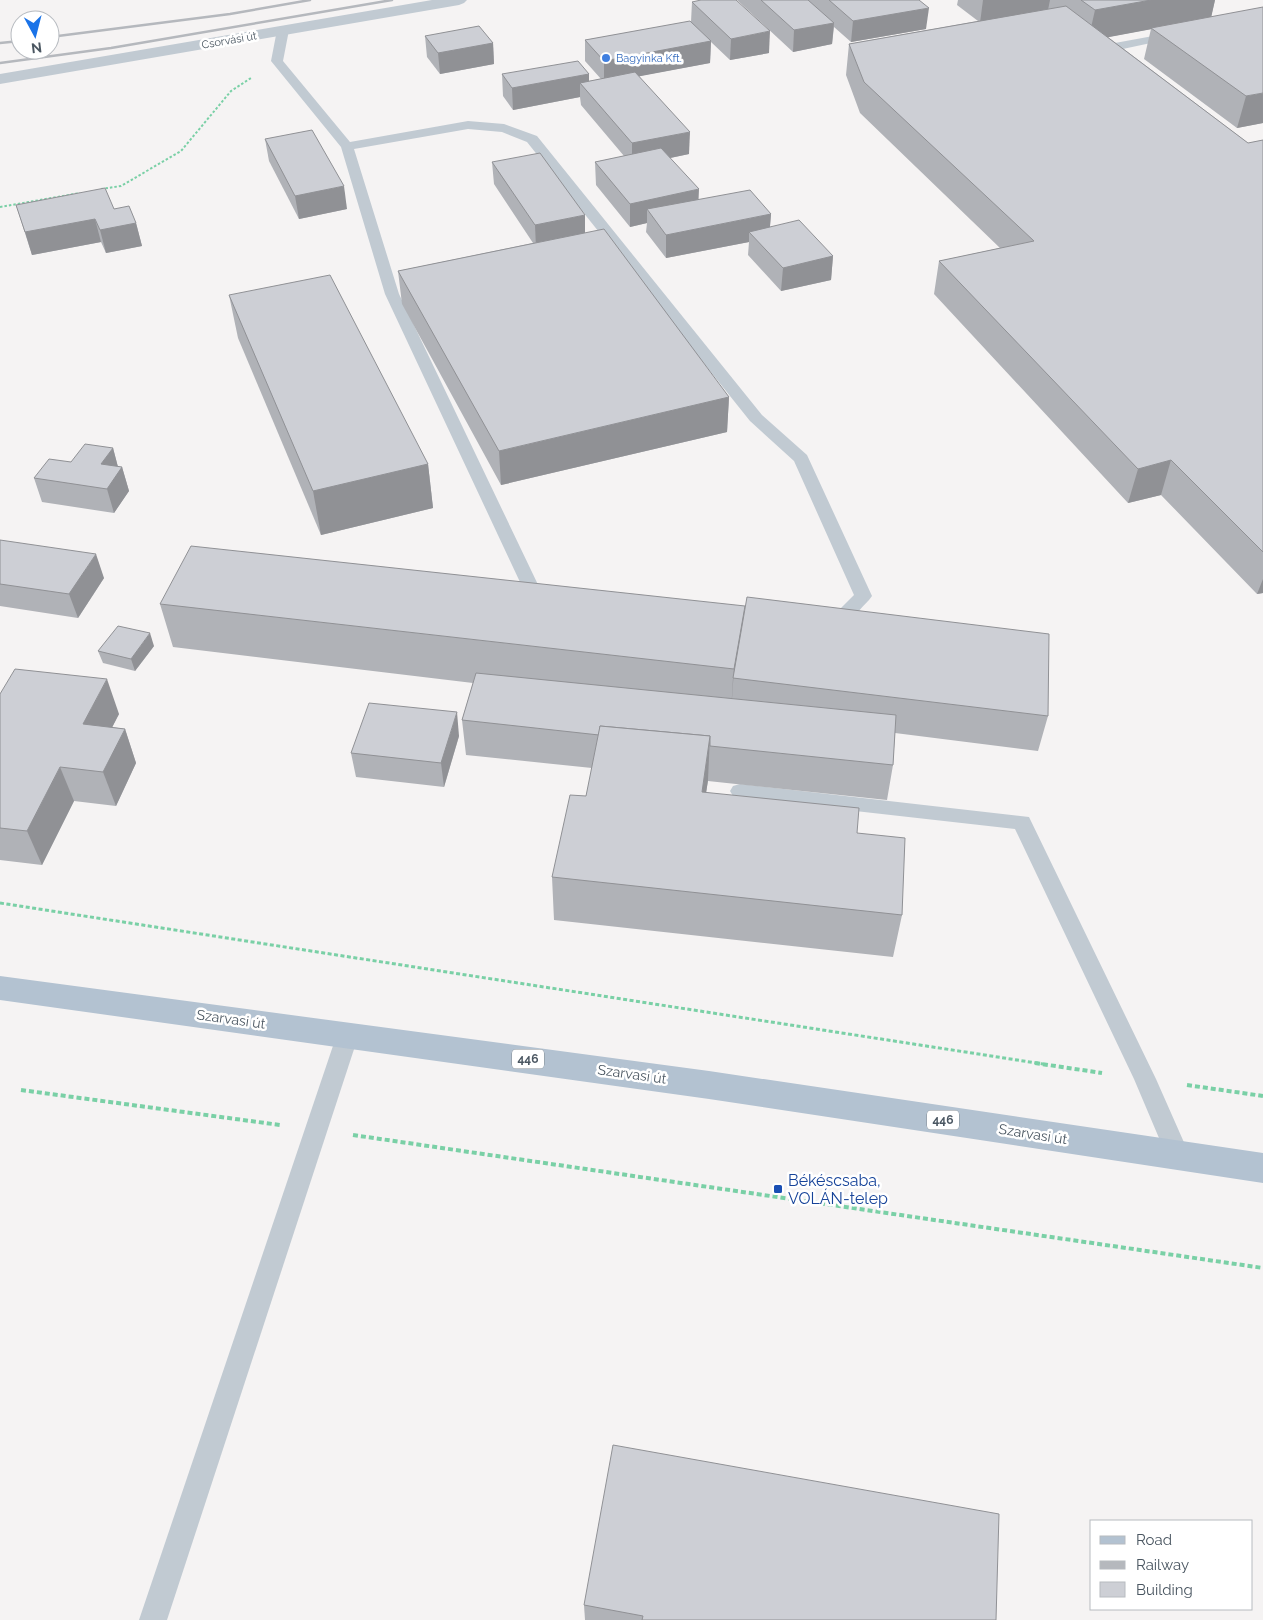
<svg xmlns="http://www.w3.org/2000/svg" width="1263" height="1620" viewBox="0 0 1263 1620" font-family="Raleway,sans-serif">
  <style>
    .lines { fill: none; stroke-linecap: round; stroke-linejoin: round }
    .path-far2 { stroke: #7ad0a6; stroke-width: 2; stroke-dasharray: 2.5 2; stroke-linecap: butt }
    .path-far1 { stroke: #7ad0a6; stroke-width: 3; stroke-dasharray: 4 2.5; stroke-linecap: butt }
    .path { stroke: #7ad0a6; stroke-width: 4; stroke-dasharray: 5 3; stroke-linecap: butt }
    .service { fill: #c1cad2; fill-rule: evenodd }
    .minor { fill: #c1cad2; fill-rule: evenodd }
    .primary { fill: #b3c2d1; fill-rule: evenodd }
    .rail { stroke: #b5b8bd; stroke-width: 2.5 }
    .wall { fill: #b0b2b7 }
    .shaded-wall { fill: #909195 }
    .building { fill: #cdcfd5; stroke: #909195 }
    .shop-dot { fill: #3f7fe0; stroke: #fff; stroke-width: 2 }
    .transit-dot { fill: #1a4fb4; stroke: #fff; stroke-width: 2 }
    .labels { text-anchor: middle; stroke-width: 5; stroke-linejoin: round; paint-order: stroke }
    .far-street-label { font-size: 11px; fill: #4a5661; stroke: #fff }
    .far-shop-label { font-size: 11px; fill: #366cbe; stroke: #fff; text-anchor: start }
    .shield { fill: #fff; stroke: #808990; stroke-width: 1 }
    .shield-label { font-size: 12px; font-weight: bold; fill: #4a5661 }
    .street-label { font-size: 14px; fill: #4a5661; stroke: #fff }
    .near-transit-label { font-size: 16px; fill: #164399; stroke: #fff; text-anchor: start }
  </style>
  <rect width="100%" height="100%" fill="#f5f3f3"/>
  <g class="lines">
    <!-- path-far2 -->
    <g class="path-far2">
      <polyline points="101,189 121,186 181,151 231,91 251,78"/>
      <polyline points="0,207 80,193"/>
    </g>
    <!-- path-far1 -->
    <polyline class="path-far1" points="0,903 1043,1064"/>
    <!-- path -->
    <g class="path">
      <polyline points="1035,1063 1102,1073"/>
      <polyline points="1187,1085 1263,1096"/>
      <polyline points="21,1090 280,1125"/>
      <polyline points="353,1135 1263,1268"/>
    </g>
    <!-- service -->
    <g class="service">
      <path d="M283,27L289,30L283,61L350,142L468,121L504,124L537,136L762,415L807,455L872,596L869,600C859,610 849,625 835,621L832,617L854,595L794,461L750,421L527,142L502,132L468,129L354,149L399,294L542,593L539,597L533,599L527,597L385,294L341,147L271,61L277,30Z"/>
      <polygon points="1175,32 1181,35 1179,37 1104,53 1098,49 1104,45"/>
      <polygon points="740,784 1029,817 1156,1079 1190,1156 1186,1164 1178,1167 1170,1164 1134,1079 1015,829 740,798 733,796 730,791 733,786"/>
      <polygon points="348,1025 356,1027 359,1034 167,1620 139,1620 337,1034 340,1027"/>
    </g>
    <!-- minor -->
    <polygon class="minor" points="432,0 467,0 464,3 459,5 0,84 0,74"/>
    <!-- primary -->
    <polygon class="primary" points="0,976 709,1071 1263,1153 1263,1183 709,1099 0,1000"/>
    <!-- rail -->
    <g class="rail">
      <polyline points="50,37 230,14 310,0"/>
      <polyline points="0,43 20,41"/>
      <polyline points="0,63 111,48 392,0"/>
    </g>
  </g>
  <!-- wall -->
  <g class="wall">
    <polygon points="737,0 919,0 926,29 851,42 834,27 832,44 793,52"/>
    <polygon points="958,0 1215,0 1211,17 1263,123 1237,128 1144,59 1151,29 1108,37 1248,143 1263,140 1263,593 1257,594 1161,495 1128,503 934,294 939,261 1000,248 860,113 846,75 849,44 978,21 957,5"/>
    <polygon points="692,2 769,53 730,60 711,42 710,63 639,76 689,154 670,158 698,200 771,214 770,227 833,256 831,280 781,291 748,255 749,242 666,258 646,232 647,223 630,227 596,185 595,162 624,156 581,105 580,97 513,110 503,96 502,74 589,74 589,81 601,79 585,61 585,40 691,22"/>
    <polygon points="425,36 493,43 494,64 440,74 427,57"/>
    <polygon points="265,139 347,209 299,219 269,161"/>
    <polygon points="492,162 585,233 729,397 727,432 501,485 402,304 398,271 533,243 494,184"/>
    <polygon points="16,205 114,209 136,223 142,246 106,253 101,242 32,255"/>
    <polygon points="229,295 428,464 433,508 321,535 238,338"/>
    <polygon points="113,448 118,467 122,467 129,491 114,513 42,502 34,478 71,462"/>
    <polygon points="0,540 104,578 78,618 0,606"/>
    <polygon points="160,604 744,614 1048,716 1038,751 895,733 893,765 887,800 708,781 706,792 857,833 902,915 893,957 554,920 552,877 586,796 592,768 466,755 462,720 473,683 173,647"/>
    <polygon points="154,646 135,671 103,663 98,651"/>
    <polygon points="0,694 119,714 112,727 125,729 136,763 116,806 74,801 42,865 0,860"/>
    <polygon points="459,736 444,787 356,777 351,753"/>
    <polygon points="584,1605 996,1620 585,1620"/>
  </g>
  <!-- shaded-wall -->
  <g class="shaded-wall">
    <polygon points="983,0 1050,0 1048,10 980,23"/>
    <polygon points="1151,0 1215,0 1211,18 1088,41 1095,10"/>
    <polygon points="929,8 926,29 851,42 853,21"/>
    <polygon points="834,23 832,44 793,52 794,30"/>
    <polygon points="770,31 769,53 730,60 731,39"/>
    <polygon points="711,41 710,63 604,83 604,61"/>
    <polygon points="493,43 494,64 440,74 438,53"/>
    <polygon points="589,74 589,93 580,83 580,97 513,110 512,88"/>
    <polygon points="1263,93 1263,123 1237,128 1246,96"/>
    <polygon points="690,132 689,154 632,166 632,143"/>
    <polygon points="344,186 347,209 299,219 295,196"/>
    <polygon points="699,189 698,212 647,209 647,223 630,227 630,204"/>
    <polygon points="771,214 769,237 749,232 749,242 666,258 666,235"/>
    <polygon points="585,215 585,238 536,248 535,225"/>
    <polygon points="95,219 101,242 32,255 25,232"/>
    <polygon points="136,223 142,246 106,253 100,230"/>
    <polygon points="833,256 831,280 781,291 783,268"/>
    <polygon points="729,397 727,432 501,485 499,451"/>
    <polygon points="113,448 119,471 122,467 129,491 114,513 107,489 101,464"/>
    <polygon points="1171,460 1161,495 1128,503 1138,469"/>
    <polygon points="428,464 433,508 321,535 313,491"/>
    <polygon points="96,554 104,578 78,618 69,594"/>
    <polygon points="1263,579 1263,593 1257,594"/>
    <polygon points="745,606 742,650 733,678 731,713 734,669"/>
    <polygon points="150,633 154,646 135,671 131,659"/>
    <polygon points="107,679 119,714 96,759 83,724"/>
    <polygon points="457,712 459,736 444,787 441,763"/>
    <polygon points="125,729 136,763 116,806 103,772"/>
    <polygon points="710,736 708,780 700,835 702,792"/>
    <polygon points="60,767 74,801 42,865 27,831"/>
  </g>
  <!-- building -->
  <g class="building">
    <polygon points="701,0 736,0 770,31 731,39 692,2"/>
    <polygon points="761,0 808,0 834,23 794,30"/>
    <polygon points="829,0 919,0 929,8 853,21"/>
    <polygon points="1081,0 1151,0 1095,10"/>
    <polygon points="1066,6 1248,143 1263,140 1263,552 1171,460 1138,469 939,261 1034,241 864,82 849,44"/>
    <polygon points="1263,7 1263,93 1246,96 1151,28"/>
    <polygon points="690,21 711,41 604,61 585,40"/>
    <polygon points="479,26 493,43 438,53 425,36"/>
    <polygon points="578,61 589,74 512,88 502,74"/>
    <polygon points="635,72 690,132 632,143 580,83"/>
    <polygon points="312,130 344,186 295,196 265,139"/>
    <polygon points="661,148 699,189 630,204 595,162"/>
    <polygon points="540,153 585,215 535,225 492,162"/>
    <polygon points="105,188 114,209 129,206 136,223 100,230 95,219 25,232 16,205"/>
    <polygon points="750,190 771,214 666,235 647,209"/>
    <polygon points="799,220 833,256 783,268 749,232"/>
    <polygon points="604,229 729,397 499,451 398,271"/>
    <polygon points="330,275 428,464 313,491 229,295"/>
    <polygon points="85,444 113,448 101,464 122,467 107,489 34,478 49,459 71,462"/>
    <polygon points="0,540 96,554 69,594 0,584"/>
    <polygon points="191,546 745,606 734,669 160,604"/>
    <polygon points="747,597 1049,634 1048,716 733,678"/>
    <polygon points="118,626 150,633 131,659 98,651"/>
    <polygon points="15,669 107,679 83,724 125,729 103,772 60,767 27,831 0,828 0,694"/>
    <polygon points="476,673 896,715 893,765 710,746 710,736 600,726 599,735 462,720"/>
    <polygon points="369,703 457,712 441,763 351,753"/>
    <polygon points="600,726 710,736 702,792 859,808 857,833 905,838 902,915 552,877 570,795 586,796"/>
    <polygon points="613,1445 999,1514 996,1620 642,1620 643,1616 584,1605"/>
  </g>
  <!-- markers -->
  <circle class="shop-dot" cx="606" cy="58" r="5"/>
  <rect class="transit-dot" x="773" y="1184" width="10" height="10" rx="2.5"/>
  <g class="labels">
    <!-- far-street labels -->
    <g class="far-street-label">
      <text transform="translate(229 40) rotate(-10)" y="4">Csorvási út</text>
    </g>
    <!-- far-shop labels -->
    <g class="far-shop-label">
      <text x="616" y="62">Bagyinka Kft.</text>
    </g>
    <!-- shield labels -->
    <g class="shield">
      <rect x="512" y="1049.5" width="32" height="19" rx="4"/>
      <rect x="927" y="1110.5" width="32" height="19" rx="4"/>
    </g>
    <g class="shield-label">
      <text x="528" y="1063">446</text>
      <text x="943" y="1124">446</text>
    </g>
    <!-- street labels -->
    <g class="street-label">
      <text transform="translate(231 1019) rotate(8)" y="5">Szarvasi út</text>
      <text transform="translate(632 1074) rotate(8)" y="5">Szarvasi út</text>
      <text transform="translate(1033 1134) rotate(9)" y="5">Szarvasi út</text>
    </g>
    <!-- near-transit labels -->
    <g class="near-transit-label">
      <text x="788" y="1186">Békéscsaba,<tspan x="788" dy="18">VOLÁN-telep</tspan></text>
    </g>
  </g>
  <!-- legend -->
  <rect x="1090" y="1520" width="162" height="90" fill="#ffffff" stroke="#b7bbc0"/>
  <rect x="1100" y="1536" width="25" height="8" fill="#b3c2d1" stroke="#b7bbc0"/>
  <text x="1136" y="1545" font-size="15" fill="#4a5661">Road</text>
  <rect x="1100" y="1561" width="25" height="8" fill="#b5b8bd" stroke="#b7bbc0"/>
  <text x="1136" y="1570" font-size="15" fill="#4a5661">Railway</text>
  <rect x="1100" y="1582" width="25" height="15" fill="#cdcfd5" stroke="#b7bbc0"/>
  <text x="1136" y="1595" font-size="15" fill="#4a5661">Building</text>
  <!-- north arrow -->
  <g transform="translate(35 35) rotate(173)"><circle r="24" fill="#ffffff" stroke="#b7bbc0"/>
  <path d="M0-4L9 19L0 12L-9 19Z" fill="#1a73e8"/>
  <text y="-8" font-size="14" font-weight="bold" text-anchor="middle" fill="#4a5661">N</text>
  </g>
</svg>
